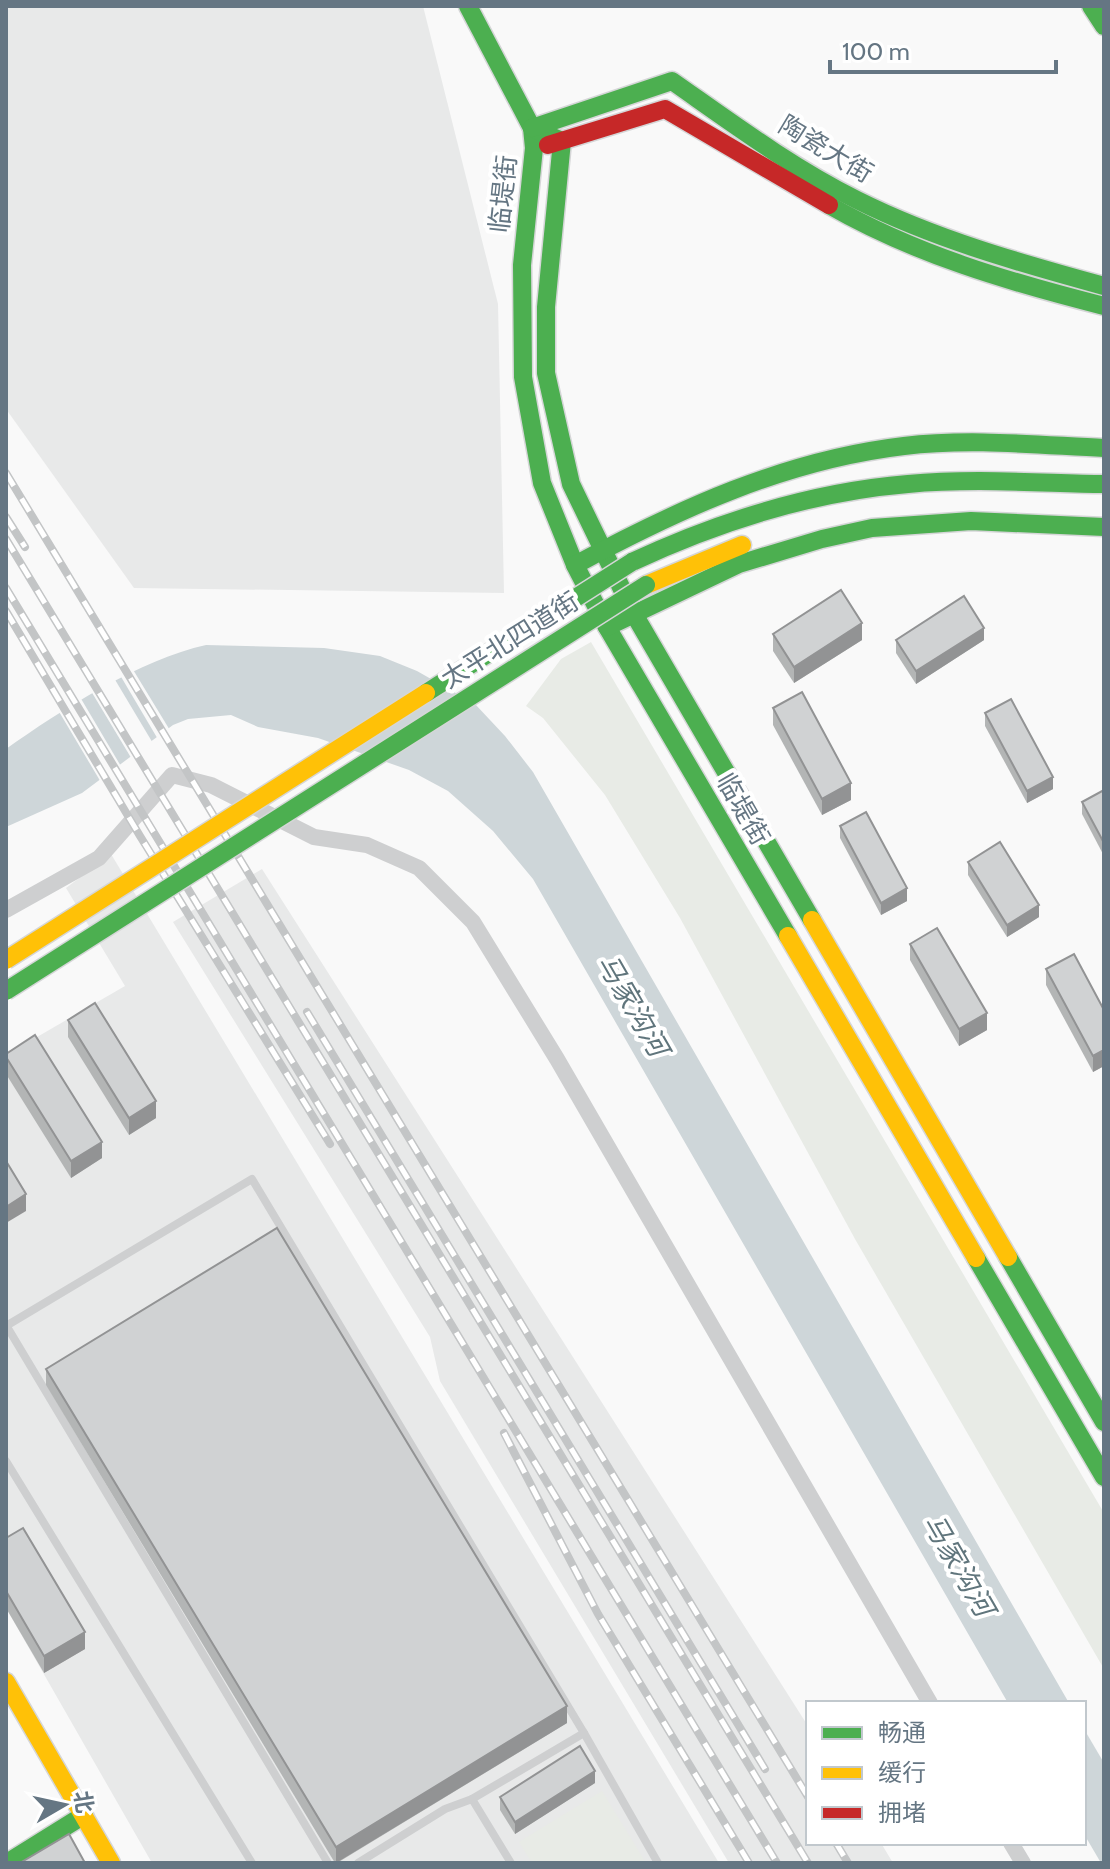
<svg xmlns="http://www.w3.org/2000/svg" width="1110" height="1869" viewBox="0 0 1110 1869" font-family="Cabin,'Noto Sans SC',sans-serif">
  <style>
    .built { fill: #e8e9e9 }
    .green { fill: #e8ebe6 }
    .water { fill: #ced6d9 }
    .pier { fill: #f9f9f9 }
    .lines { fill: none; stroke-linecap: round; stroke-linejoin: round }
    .fast-casing { stroke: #d5d6d7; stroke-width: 21 }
    .slow-casing { stroke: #d5d6d7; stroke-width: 21 }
    .jam-casing { stroke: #d5d6d7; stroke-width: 21 }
    .lane { stroke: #cecfd0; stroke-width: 8 }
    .street { stroke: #cecfd0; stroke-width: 16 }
    .fast { stroke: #4caf50; stroke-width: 18 }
    .slow { stroke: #ffc107; stroke-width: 18 }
    .jam { stroke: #c62828; stroke-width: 18 }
    .rail-casing { stroke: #c3c5c6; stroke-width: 8 }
    .rail { stroke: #fff; stroke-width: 5; stroke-dasharray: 15; stroke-linecap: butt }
    .fast-bridge-casing { stroke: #d5d6d7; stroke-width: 21; stroke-linecap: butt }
    .slow-bridge-casing { stroke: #d5d6d7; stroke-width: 21; stroke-linecap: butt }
    .fast-bridge { stroke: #4caf50; stroke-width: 18 }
    .slow-bridge { stroke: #ffc107; stroke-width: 18 }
    .wall { fill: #b3b5b5 }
    .shaded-wall { fill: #929394 }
    .building { fill: #d0d2d3; stroke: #929394; stroke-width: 2 }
    .labels { text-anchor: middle; stroke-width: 8; stroke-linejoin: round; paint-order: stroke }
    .street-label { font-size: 26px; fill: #657683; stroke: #fff }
    .water-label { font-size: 28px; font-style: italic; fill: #60757c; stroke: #fff }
  </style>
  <rect width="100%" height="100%" fill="#f9f9f9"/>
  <!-- built -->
  <g class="built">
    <polygon points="6,6 423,6 498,304 504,593 134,588 6,409"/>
    <polygon points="111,854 719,1863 152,1863 6,1608 6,1055 125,986 66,888"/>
    <polygon points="262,869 808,1726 808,1843 881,1843 893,1863 729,1863 440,1381 430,1337 173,922"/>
  </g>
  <!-- green -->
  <g class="green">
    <polygon points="591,642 1104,1513 1104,1669 855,1239 680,918 605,795 543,718 526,706 561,659"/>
    <polygon points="602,1791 646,1863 532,1863 519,1842"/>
  </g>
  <!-- water -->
  <g class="water">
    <path d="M206,645L324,648L380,656L417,671L475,704L505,736L533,772L1069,1703H1008L533,879L493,831L448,791L409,770L318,738L258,727L231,715L188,719L173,725L82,793L6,827V749C61,710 141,659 206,645Z"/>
    <polygon points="1084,1729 1104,1763 1104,1863 1101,1863 1084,1834"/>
  </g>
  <!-- pier -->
  <g class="pier">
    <polygon points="132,668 171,732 159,741 120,675"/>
    <polygon points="114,678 154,745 133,761 91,691"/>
    <polygon points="80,697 122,768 102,784 58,710"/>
  </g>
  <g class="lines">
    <defs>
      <g id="fast">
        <polyline points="468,6 532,128 534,148 522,265 523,377 542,483 575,565 607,627 788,936"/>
        <polyline points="1091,6 1104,26"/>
        <polyline points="532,128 562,141 546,307 546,373 571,484 634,614 812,920"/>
        <path d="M532,128L672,81C732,123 791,167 857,200C935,239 1020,263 1104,286"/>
        <path d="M829,205C914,254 1009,282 1104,306"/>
        <path d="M632,562C720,521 811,492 908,484C973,478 1039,483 1104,484"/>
        <path d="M575,565C679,509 785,460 904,446C970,438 1038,445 1104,448"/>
        <polyline points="607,627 739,564 822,539 872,528 971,521 1104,527"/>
        <polyline points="1008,1257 1104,1422"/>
        <polyline points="976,1258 1104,1477"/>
        <polyline points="7,1863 84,1815"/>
      </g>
      <g id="slow">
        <polyline points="646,585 742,545"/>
        <polyline points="812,920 1008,1257"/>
        <polyline points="788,936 976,1258"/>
        <polyline points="6,1682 111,1863"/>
      </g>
      <polyline id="jam" points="548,145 665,109 829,205"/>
    </defs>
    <!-- fast casing -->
    <use href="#fast" class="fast-casing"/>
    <!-- slow casing -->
    <use href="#slow" class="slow-casing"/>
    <!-- jam casing -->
    <use href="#jam" class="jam-casing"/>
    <!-- lane -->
    <g class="lane">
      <polyline points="6,1325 328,1863"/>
      <polyline points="6,1326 252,1179 584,1733 658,1863"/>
      <polyline points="6,1461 252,1863"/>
      <polyline points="472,1799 511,1863"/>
      <polyline points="358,1863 445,1809 472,1799 584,1733"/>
    </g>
    <!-- street -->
    <g class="street">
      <polyline points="6,910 99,858 172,775 211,785 314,837 367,845 419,868 473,922 557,1059 930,1703"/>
      <polyline points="1011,1843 1023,1863"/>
    </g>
    <!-- fast -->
    <use href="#fast" class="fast"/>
    <!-- slow -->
    <use href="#slow" class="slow"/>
    <!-- jam -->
    <use href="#jam" class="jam"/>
    <defs>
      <g id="rail">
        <polyline points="6,473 808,1797"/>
        <polyline points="6,517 25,547"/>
        <polyline points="6,539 808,1863"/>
        <polyline points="6,588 777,1863"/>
        <polyline points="6,611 140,836 330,1144"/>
        <polyline points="307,1012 765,1769"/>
        <polyline points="504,1433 598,1614 749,1863"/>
        <polyline points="836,1843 848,1863"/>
      </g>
    </defs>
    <!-- rail casing -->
    <use href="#rail" class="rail-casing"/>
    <!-- rail -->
    <use href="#rail" class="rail"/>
    <defs>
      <g id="fast-bridge">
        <polyline points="426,693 632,562"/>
        <polyline points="6,991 646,585"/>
      </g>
      <polyline id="slow-bridge" points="6,960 426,693"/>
    </defs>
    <!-- fast-bridge casing -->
    <use href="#fast-bridge" class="fast-bridge-casing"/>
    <!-- slow-bridge casing -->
    <use href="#slow-bridge" class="slow-bridge-casing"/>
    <!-- fast-bridge -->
    <use href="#fast-bridge" class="fast-bridge"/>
    <!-- slow-bridge -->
    <use href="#slow-bridge" class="slow-bridge"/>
  </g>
  <!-- wall -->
  <g class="wall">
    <polygon points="773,634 862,640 794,683 773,651"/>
    <polygon points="896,640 984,640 916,684 896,653"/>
    <polygon points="773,708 851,800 822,815 773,725"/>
    <polygon points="985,713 1053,789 1027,803 985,726"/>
    <polygon points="1104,790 1104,856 1082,814 1082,802"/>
    <polygon points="840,826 907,901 881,915 840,838"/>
    <polygon points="968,862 1039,917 1007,937 968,875"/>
    <polygon points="910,944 987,1030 959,1046 910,960"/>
    <polygon points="1046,969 1104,1010 1104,1066 1093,1072 1046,985"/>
    <polygon points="68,1020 156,1118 129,1135 68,1037"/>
    <polygon points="6,1054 102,1158 71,1178 6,1074"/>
    <polygon points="46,1369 567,1723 337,1863 335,1863 46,1385"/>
    <polygon points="6,1538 85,1649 44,1673 6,1608"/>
    <polygon points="595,1783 515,1834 500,1810 500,1797"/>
  </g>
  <!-- shaded-wall -->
  <g class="shaded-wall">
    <polygon points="862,623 862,640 794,683 794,667"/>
    <polygon points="984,628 984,640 916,684 916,671"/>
    <polygon points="1053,777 1053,789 1027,803 1027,791"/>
    <polygon points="851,783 851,800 822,815 822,799"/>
    <polygon points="907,888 907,901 881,915 881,903"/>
    <polygon points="1039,905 1039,917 1007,937 1007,925"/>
    <polygon points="987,1013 987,1030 959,1046 959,1029"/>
    <polygon points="1104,1050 1104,1066 1093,1072 1093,1056"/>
    <polygon points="156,1101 156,1118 129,1135 129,1118"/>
    <polygon points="102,1142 102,1158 71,1178 71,1161"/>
    <polygon points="26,1194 26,1211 6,1223 6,1207"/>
    <polygon points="85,1632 85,1649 44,1673 44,1656"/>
    <polygon points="567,1706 567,1723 336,1863 336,1847"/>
    <polygon points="595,1771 595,1783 515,1834 515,1822"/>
  </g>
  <!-- building -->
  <g class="building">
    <polygon points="841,590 862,623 794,667 773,634"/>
    <polygon points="964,596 984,628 916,671 896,640"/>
    <polygon points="802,692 851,783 822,799 773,708"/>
    <polygon points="1011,699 1053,777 1027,791 985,713"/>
    <polygon points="1104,790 1104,843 1082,802"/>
    <polygon points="866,812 907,888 881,903 840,826"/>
    <polygon points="1000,842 1039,905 1007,925 968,862"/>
    <polygon points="937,928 987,1013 959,1029 910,944"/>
    <polygon points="1074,954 1104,1010 1104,1050 1093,1056 1046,969"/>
    <polygon points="95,1003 156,1101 129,1118 68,1020"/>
    <polygon points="35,1035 102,1142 71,1161 6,1057 6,1054"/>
    <polygon points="6,1161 26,1194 6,1207"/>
    <polygon points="277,1228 567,1706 336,1847 46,1369"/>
    <polygon points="23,1528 85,1632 44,1656 6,1591 6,1538"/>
    <polygon points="580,1746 595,1771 515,1822 500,1797"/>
    <polygon points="69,1834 85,1863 20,1863"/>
  </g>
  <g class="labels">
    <!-- street labels -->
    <g class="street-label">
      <text transform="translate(826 149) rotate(31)" y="9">陶瓷大街</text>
      <text transform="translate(503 194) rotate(-84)" y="9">临堤街</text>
      <text transform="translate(510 640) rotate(-32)" y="9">太平北四道街</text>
      <text transform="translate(743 809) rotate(60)" y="9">临堤街</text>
    </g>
    <!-- water labels -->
    <g class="water-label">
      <text transform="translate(633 1005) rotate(60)" y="10">马家沟河</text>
      <text transform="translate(959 1565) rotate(60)" y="10">马家沟河</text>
    </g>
  </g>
  <!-- border -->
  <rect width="1110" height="1869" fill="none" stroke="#657683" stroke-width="16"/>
  <!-- legend -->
  <rect x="806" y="1701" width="280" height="144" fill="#ffffff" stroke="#c1c8cd" stroke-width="2"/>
  <rect x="822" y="1727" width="40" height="12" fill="#4caf50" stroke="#c1c8cd" stroke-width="2"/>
  <text x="878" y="1741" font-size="24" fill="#657683">畅通</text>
  <rect x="822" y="1767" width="40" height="12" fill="#ffc107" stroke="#c1c8cd" stroke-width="2"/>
  <text x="878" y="1781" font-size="24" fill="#657683">缓行</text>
  <rect x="822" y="1807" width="40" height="12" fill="#c62828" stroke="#c1c8cd" stroke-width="2"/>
  <text x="878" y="1821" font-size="24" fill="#657683">拥堵</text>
  <!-- north arrow -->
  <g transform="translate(64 1805) rotate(81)" stroke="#ffffff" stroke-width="6" paint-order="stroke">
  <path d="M0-6L14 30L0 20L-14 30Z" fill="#657683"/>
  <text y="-12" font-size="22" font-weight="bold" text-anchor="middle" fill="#657683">北</text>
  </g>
  <!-- scale -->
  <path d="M830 60v12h226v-12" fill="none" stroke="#657683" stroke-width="4"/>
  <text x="842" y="60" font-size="24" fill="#657683" stroke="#ffffff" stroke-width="6" paint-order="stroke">100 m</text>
</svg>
